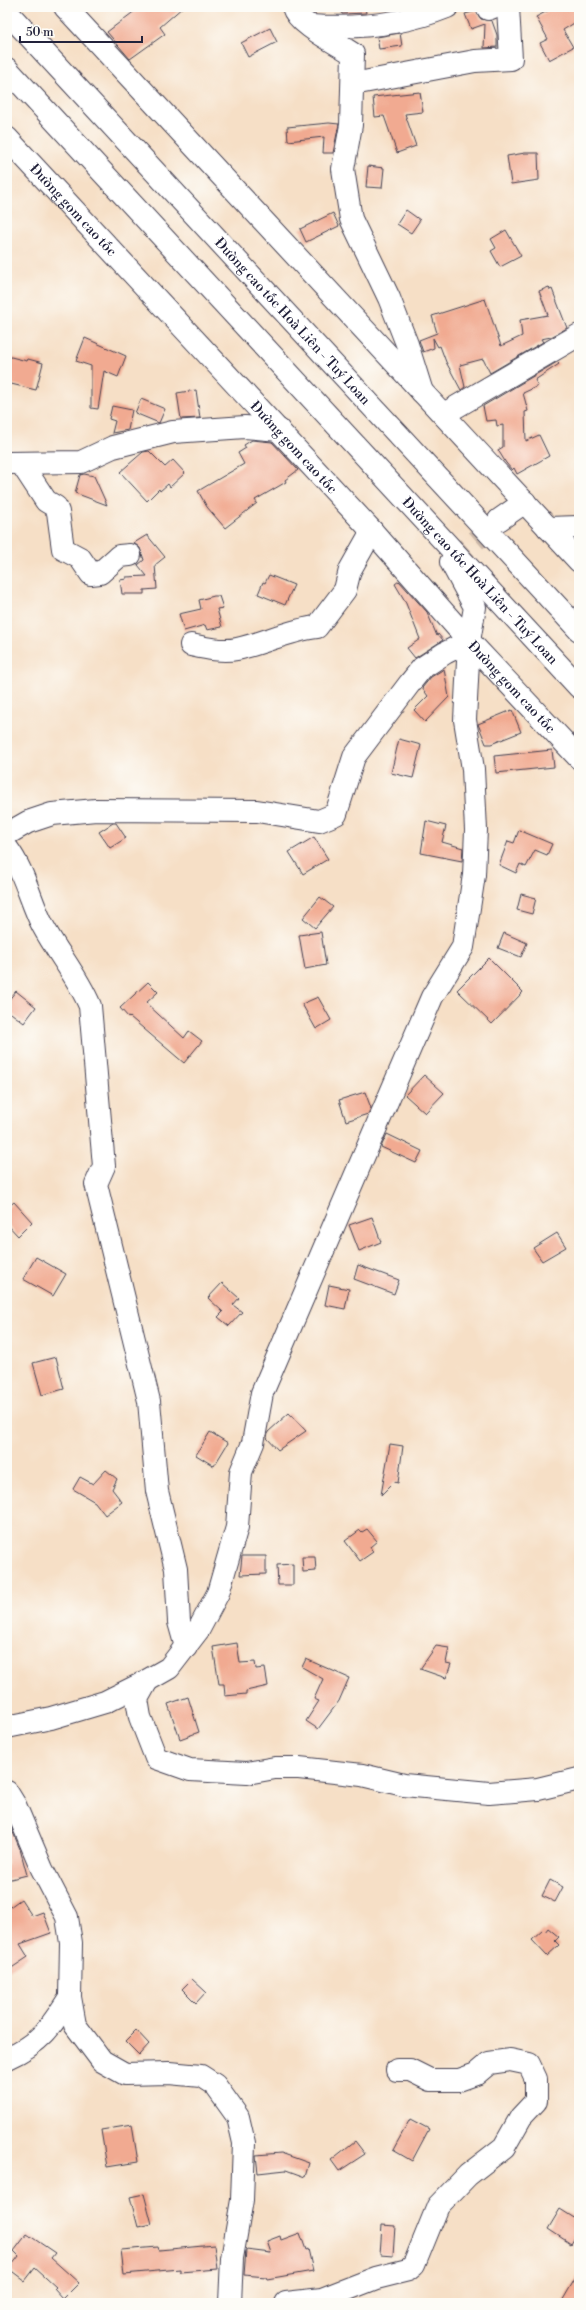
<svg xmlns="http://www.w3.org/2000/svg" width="586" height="2310" viewBox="0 0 586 2310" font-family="'Libre Bodoni',serif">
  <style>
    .building { fill: #f1aa91 }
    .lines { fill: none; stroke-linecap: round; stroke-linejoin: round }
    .minor-tunnel { stroke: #ccb9aa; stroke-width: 22; stroke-dasharray: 22 11; stroke-linecap: butt }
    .minor-casing { stroke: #423e50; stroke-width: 24 }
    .major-casing { stroke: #423e50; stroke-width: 24 }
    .highway-casing { stroke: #423e50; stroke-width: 24 }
    .minor { stroke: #fff; stroke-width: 22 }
    .major { stroke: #fff; stroke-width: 22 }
    .highway { stroke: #fff; stroke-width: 22 }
    .labels { text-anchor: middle; stroke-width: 3; stroke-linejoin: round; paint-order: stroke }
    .street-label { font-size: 14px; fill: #22223b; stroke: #fdfcf7 }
  </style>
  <rect width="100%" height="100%" fill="#fdfcf7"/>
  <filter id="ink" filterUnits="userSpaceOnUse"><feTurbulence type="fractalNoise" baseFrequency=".025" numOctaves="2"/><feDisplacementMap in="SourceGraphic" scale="8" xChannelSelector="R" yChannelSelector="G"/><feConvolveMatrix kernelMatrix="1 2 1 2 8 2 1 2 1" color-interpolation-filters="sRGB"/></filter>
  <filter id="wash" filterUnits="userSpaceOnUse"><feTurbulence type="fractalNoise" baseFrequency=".012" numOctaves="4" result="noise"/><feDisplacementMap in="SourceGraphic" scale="16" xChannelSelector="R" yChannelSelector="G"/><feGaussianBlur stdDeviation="0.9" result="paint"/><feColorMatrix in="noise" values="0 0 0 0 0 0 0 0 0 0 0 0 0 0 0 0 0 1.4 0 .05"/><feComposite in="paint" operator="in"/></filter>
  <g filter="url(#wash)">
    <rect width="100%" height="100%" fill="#f6dfc6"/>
    <g id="blocks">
      <!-- building -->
      <g class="building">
        <polygon points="140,7 183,7 160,27 165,34 130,59 107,32"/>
        <polygon points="340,7 365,7 366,13 342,14"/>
        <polygon points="555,7 579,7 579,20 563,30 573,47 549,60 540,43 548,39 536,17"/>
        <polygon points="476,11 481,19 492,21 497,35 497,47 484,48 485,24 471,29 465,14"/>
        <polygon points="270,28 277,42 248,57 241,43"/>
        <polygon points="400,33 402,46 379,49 377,37"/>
        <polygon points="420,92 423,112 405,114 416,146 397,153 384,116 375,117 373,97"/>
        <polygon points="329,123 339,124 333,153 323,153 324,137 288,141 287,127"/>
        <polygon points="525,153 538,153 539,180 511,184 507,156"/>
        <polygon points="368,166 384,168 382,188 366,187"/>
        <polygon points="406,210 420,220 411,233 397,224"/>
        <polygon points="333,213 339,226 306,242 300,229"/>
        <polygon points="506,230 521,256 500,267 491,251 496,248 491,239"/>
        <polygon points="549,287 550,290 552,289 567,328 551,337 541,339 543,342 490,373 483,359 460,365 465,387 461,390 446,362 440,346 438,347 433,338 434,348 423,352 419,340 437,333 432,316 485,299 501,346 522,336 520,320 548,315 539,291"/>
        <polygon points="85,338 126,356 118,377 104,371 98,409 91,408 91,366 76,361"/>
        <polygon points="7,356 27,361 28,359 43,363 36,390 7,383"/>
        <polygon points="557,362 559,364 535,380 538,386 523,393 528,411 525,412 526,441 539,435 549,456 517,474 514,468 512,470 506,463 498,450 503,447 503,425 497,426 496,420 486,421 483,406"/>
        <polygon points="196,390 200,418 181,419 177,393"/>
        <polygon points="141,399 165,409 159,423 135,413"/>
        <polygon points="112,406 132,410 128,430 112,433 115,421 109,419"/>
        <polygon points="252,440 272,442 298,470 285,480 286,482 255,500 257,503 225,528 207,507 198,491 244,464 238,453 246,448 244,445"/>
        <polygon points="149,451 165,467 173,460 185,473 170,487 168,484 160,491 159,489 147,501 120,472 143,452"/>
        <polygon points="84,474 94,476 107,505 75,493 80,475"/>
        <polygon points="147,535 165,557 155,565 157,589 144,590 144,594 122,594 120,580 126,579 126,577 147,576 138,565 144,560 140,548 134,543"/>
        <polygon points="269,575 294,585 285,605 258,594 263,582 265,583"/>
        <polygon points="399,581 427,612 437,636 438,634 443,640 415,658 407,648 420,639 405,601 395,584"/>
        <polygon points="214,596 219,596 223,608 217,609 222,627 207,630 205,625 184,631 179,614 201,609 199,600"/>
        <polygon points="444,669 449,697 425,722 414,710 428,696 422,688 431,677"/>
        <polygon points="512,710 521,732 491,744 486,744 478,724"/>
        <polygon points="399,739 421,745 413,778 391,773"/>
        <polygon points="552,750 554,767 496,773 494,756"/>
        <polygon points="426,821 446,826 442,842 463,848 462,861 421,853"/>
        <polygon points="113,823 116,823 126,838 110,848 99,832"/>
        <polygon points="519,830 552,844 547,855 535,850 526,867 520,864 516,873 499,865 508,841 514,843"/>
        <polygon points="314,837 328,859 303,874 289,852"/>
        <polygon points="521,894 536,898 532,914 517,910"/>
        <polygon points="320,897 333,907 315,928 303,918"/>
        <polygon points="321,932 326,965 305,969 299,935"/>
        <polygon points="504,933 527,943 521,957 498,948"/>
        <polygon points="489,958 523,992 492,1024 457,990"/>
        <polygon points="148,982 158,992 146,1003 184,1038 189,1031 202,1041 184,1063 130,1017 129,1018 120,1008"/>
        <polygon points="16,991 36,1007 24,1023 7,1010 7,1002"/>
        <polygon points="318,997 331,1020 316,1029 302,1004"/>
        <polygon points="424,1075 444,1093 425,1113 405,1095"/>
        <polygon points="365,1092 371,1108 368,1114 346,1121 339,1100"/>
        <polygon points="387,1134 422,1151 416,1163 381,1147"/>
        <polygon points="14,1202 32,1222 18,1236 7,1224 7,1208"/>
        <polygon points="372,1217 381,1242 359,1251 349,1225"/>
        <polygon points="557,1233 566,1247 542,1261 533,1248"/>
        <polygon points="36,1257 66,1274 53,1296 23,1279"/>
        <polygon points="358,1265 399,1280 394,1294 354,1279"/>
        <polygon points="222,1283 239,1298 233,1305 242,1312 229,1326 218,1317 223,1312 208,1298"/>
        <polygon points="329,1285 349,1289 345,1309 325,1305"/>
        <polygon points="56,1357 64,1389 42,1395 33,1363"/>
        <polygon points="289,1413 306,1431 278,1450 267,1438 268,1432"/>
        <polygon points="210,1432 228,1443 214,1466 196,1455"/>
        <polygon points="390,1444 403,1446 398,1483 394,1482 381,1495"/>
        <polygon points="106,1470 117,1479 112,1489 122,1502 105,1515 95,1502 73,1489 80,1477 93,1484"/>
        <polygon points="367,1529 377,1541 370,1547 373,1552 360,1561 345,1541 360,1530 362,1532"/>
        <polygon points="242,1556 266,1556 266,1574 240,1575"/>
        <polygon points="302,1557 315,1557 316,1571 303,1572"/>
        <polygon points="293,1564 293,1585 278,1585 277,1565"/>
        <polygon points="237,1643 240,1663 255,1662 256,1669 265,1668 268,1686 246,1691 246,1694 225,1696 224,1684 219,1684 213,1647"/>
        <polygon points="436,1646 449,1648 446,1663 451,1664 446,1678 420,1669"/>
        <polygon points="306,1659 349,1678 339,1701 318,1729 306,1721 319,1701 314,1699 323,1679 302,1667"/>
        <polygon points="188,1697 199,1732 180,1739 168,1704"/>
        <polygon points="7,1818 20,1849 27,1875 7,1880"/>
        <polygon points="550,1880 563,1887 555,1902 542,1896"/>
        <polygon points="21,1899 32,1916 43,1912 51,1933 20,1944 28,1957 7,1971 7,1909"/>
        <polygon points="548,1928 559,1937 555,1941 559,1945 547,1956 532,1940 543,1930 545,1932"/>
        <polygon points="192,1979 206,1992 196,2003 182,1989"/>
        <polygon points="136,2030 149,2044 139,2055 125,2041"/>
        <polygon points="410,2119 429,2129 412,2161 393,2150"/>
        <polygon points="132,2125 138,2162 107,2167 101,2130"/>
        <polygon points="355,2141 365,2154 339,2171 331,2160"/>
        <polygon points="281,2153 309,2163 305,2177 286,2170 258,2173 256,2155"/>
        <polygon points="144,2194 152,2224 138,2227 130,2197"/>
        <polygon points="560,2209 579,2221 579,2231 571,2244 548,2229"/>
        <polygon points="382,2225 395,2226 393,2256 380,2255"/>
        <polygon points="300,2233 306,2250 308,2249 313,2271 267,2279 266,2277 244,2275 246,2250 271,2253 267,2241 280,2236 281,2240"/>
        <polygon points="27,2234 55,2253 51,2258 79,2283 63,2299 54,2289 56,2287 35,2268 25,2281 9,2269 19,2256 14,2251"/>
        <polygon points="214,2245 217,2269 180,2272 180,2269 124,2274 121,2250 158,2247 159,2250"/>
        <polygon points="579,2272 579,2303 561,2303"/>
      </g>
    </g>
  </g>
  <g filter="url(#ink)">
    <use href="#blocks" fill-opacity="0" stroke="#423e50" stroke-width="1"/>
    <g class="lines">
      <!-- minor-tunnel -->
      <polyline class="minor-tunnel" points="451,562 499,520"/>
      <defs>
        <g id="minor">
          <path d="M293,7C298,25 337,43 353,54L351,125L343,169L351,219L389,298L407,344L422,392"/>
          <polyline points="488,9 493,7"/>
          <path d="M311,26C357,29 405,24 447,7"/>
          <polyline points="353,84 475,61 511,59 508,7"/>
          <polyline points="444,414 579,335"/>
          <polyline points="7,463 81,462 113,447 173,432 245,427 279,430"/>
          <polyline points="21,463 46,501 56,507 58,512 63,549 80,558 91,574 100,573 119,556 130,555"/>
          <polyline points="499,520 525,502"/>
          <polyline points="548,528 579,527"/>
          <path d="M191,645C205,648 222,652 237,649C265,643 289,630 317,627L345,590L350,570L372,531"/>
          <polyline points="7,834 28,822 52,814 96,810 257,811 319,821 336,814 354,757 410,683 422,668 445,653 469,641"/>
          <path d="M7,848C25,872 30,901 43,926C58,954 78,977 90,1006L104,1166L96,1184L149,1401L157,1491L176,1569L179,1622L186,1647"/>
          <polyline points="147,1681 137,1699 140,1717 156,1758 190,1770 247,1773 275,1768 299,1768 362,1775 404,1785 489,1793 538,1789 579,1779"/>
          <polyline points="7,1727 51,1718 105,1702 139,1685 169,1668 199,1629 218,1593 237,1527 241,1472 253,1443 262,1393 432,997 463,947 474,875 476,830 473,769 465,720 469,641 475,607 451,562"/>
          <polyline points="7,1792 15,1805 42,1869 67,1917 71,1943 70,1997 75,2025 102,2061 125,2074 169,2073 201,2076 215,2085 238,2117 244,2143 242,2200 232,2258 230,2303"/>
          <path d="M7,2058C41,2043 51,2027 70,1997"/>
          <polyline points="286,2303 322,2299 376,2278 408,2270 414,2265 438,2206 468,2175 504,2147 521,2117 536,2101 536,2079 529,2064 510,2060 489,2063 476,2074 459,2080 430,2080 410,2070 397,2070"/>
        </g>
        <g id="major">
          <polyline points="65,7 579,561"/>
          <path id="s1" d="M7,138L372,531L469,641L579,758"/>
        </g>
        <g id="highway">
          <path id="s2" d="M7,12L579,630"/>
          <path id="s3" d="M7,69L579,687"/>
        </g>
      </defs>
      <!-- minor casing -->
      <use href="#minor" class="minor-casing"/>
      <!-- major casing -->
      <use href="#major" class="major-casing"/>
      <!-- highway casing -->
      <use href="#highway" class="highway-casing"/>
      <!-- minor -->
      <use href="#minor" class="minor"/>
      <!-- major -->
      <use href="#major" class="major"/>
      <!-- highway -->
      <use href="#highway" class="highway"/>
    </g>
  </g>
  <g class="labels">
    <!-- street labels -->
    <g class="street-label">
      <text dy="5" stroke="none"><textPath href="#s1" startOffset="98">Đường gom cao tốc</textPath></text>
      <text dy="5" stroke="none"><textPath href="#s2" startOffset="421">Đường cao tốc Hoà Liên - Tuý Loan</textPath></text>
      <text dy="5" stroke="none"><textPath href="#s1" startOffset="422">Đường gom cao tốc</textPath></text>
      <text dy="5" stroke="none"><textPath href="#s3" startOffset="697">Đường cao tốc Hoà Liên - Tuý Loan</textPath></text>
      <text dy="5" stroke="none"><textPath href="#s1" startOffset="746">Đường gom cao tốc</textPath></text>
    </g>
  </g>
  <!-- margin -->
  <rect width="586" height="2310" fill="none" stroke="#fdfcf7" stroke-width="24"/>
  <!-- scale -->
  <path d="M20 36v6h122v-6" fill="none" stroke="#22223b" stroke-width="2"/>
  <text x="26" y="36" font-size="12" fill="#22223b" stroke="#fdfcf7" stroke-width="3" paint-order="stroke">50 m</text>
</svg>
